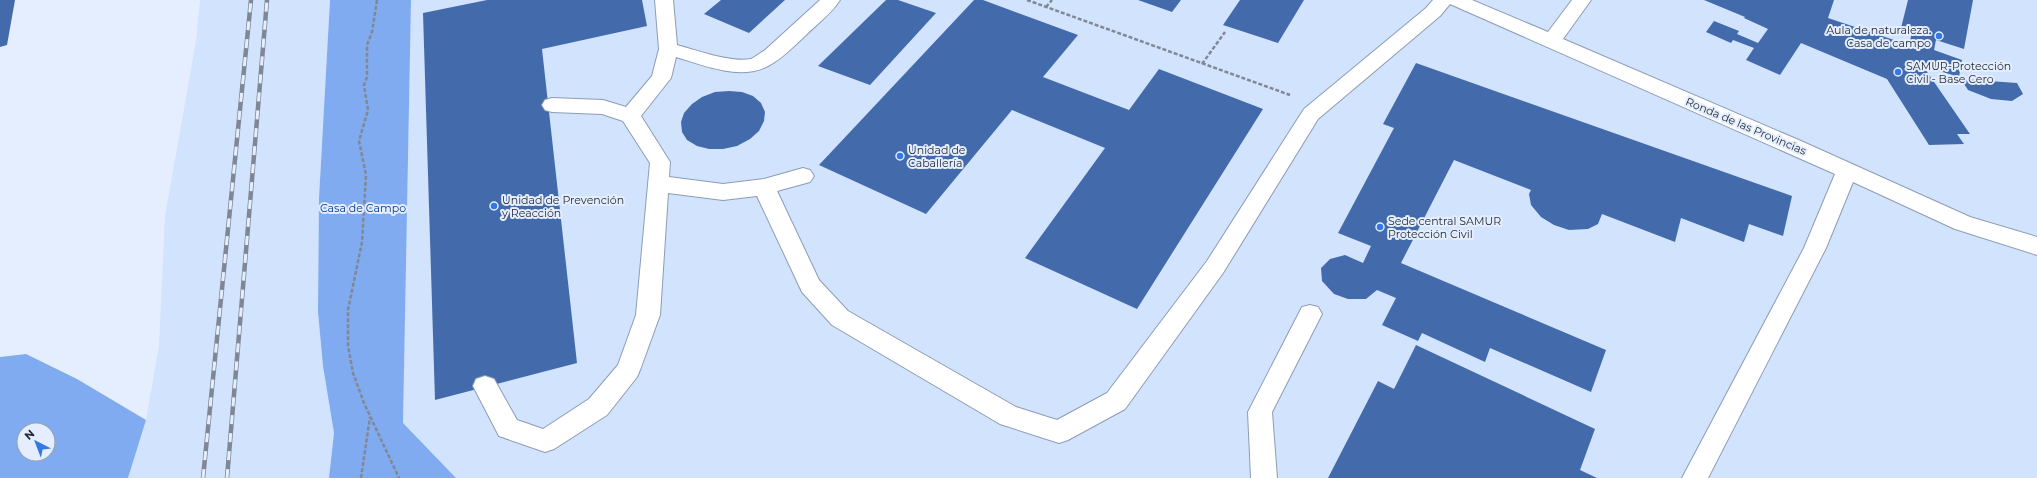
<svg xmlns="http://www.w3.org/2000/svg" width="2037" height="478" viewBox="0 0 2037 478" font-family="Montserrat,sans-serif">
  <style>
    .built { fill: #d2e3fe }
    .forest { fill: #80abf0; fill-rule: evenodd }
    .building { fill: #436bab }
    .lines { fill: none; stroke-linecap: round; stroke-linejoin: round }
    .minor-casing { stroke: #8c9cb5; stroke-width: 2 }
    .path { stroke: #808895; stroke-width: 2.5; stroke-dasharray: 4 2; stroke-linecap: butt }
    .minor { fill: #fff; fill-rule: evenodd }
    .rail-casing { stroke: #7f8794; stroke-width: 4.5 }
    .rail { stroke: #e4eefe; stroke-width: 3; stroke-dasharray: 9; stroke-linecap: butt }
    .poi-dot { fill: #3478e6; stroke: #e4eefe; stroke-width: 1.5 }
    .labels { text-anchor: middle; stroke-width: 4; stroke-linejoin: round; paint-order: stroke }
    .poi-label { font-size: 11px; fill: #272d37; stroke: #e4eefe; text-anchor: start }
    .street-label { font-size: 11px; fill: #272d37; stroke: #e4eefe }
    .park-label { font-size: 11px; fill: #053987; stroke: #e4eefe }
  </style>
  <rect width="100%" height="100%" fill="#e4eefe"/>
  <!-- built -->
  <g class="built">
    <polygon points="200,0 330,0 319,198 318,312 323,366 334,433 329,478 128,478 146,420 159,346 165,216 196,41"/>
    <polygon points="411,0 2037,0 2037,478 456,478 403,423"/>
  </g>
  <!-- forest -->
  <g class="forest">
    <polygon points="330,0 411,0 403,423 456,478 329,478 334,433 323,366 318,312 319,198"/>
    <path d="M26,354L77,379L146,420L128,478H0V357ZM24,430H48V454H24Z"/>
  </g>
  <!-- building -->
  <g class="building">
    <polygon points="0,0 15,0 7,45 0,47"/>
    <polygon points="487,0 642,0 647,26 542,49 577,363 435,400 423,13"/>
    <polygon points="721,0 785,0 749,33 704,14"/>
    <polygon points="886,0 898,0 936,13 870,85 818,66"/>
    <polygon points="974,0 983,0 1078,35 1043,77 1129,110 1159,69 1263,109 1137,309 1025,258 1105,148 1012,110 926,214 819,165"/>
    <polygon points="1138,0 1181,0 1172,12"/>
    <polygon points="1240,0 1304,0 1278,43 1223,25"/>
    <polygon points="1704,0 1834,0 1828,18 1909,45 1912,32 1901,28 1908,0 1973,0 1964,49 1936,40 1934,50 1962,60 1959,77 1923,66 1970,134 1957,134 1964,144 1929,145 1887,79 1801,43 1780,75 1746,60 1754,48 1733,40 1731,43 1706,32 1714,21 1739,31 1737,34 1758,43 1768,29 1744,18 1745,17"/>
    <polygon points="1416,63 1792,196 1783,236 1749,224 1744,242 1681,218 1675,242 1602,214 1598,224 1588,229 1569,230 1554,225 1541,217 1531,205 1529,194 1531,190 1454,160 1401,263 1606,350 1591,392 1490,348 1485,362 1422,333 1418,341 1382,325 1396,298 1377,290 1366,299 1348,299 1334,294 1322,281 1321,268 1330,259 1345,255 1363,263 1371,246 1338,233 1394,128 1383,124"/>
    <polygon points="1961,79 2017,83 2023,94 2012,101 1991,99 1968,90"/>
    <polygon points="729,91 742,92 753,96 761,103 765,112 764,121 759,131 750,139 737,146 723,149 709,149 697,146 687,140 682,132 681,122 684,113 692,104 702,97 715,92"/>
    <polygon points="1416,345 1595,429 1580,470 1597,478 1328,478 1378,381 1394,389"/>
  </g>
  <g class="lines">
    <defs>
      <g id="minor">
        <path d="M655,0H673L677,45C696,50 731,63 751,59C755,57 760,53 764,51L820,0H840C832,13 817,24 806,35C794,46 782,59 768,66C740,81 703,65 676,57L671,78L641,116L670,162L669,177L723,184L764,179L803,168L810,170L814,176L810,182L777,191L819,280L848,311L1016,407L1057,420L1107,393L1207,261L1304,109L1426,8L1433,0H1472L1548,32L1572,0H1591L1563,39L1801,141L1970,217L2037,237V255L1955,229L1853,182L1826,248L1708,478H1682L1804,248L1835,174L1450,4L1440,16L1318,119L1223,273L1125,409L1068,440L1059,443L1000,424L832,325L802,292L757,196L723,200L668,193L660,315L640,370L637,377L607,415L554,449L545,452L499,436L473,386L476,379L485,376L494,379L517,420L543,429L589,399L618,365L636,315L650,163L623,121L602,114L552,112L545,110L542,105L545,100L552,98L603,100L626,107L652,76L659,49Z"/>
        <polygon points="1310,305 1318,307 1322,314 1272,412 1277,478 1251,478 1248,412 1302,307"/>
      </g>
    </defs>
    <!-- minor casing -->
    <use href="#minor" class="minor-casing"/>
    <!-- path -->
    <g class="path">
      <polyline points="377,0 372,32 367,45 367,77 364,85 368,110 359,141 366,175 362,242 348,310 348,346 353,373 364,403 399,478"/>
      <polyline points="1027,0 1290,95"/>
      <polyline points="1046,7 1052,0"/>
      <polyline points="1202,64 1225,32"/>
      <polyline points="361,478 370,417"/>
    </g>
    <!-- minor -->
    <use href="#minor" class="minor"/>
    <defs>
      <g id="rail">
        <polyline points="203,478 251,0"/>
        <polyline points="227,478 267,0"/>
      </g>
    </defs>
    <!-- rail casing -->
    <use href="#rail" class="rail-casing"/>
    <!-- rail -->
    <use href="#rail" class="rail"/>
  </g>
  <!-- markers -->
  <g class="poi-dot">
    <circle cx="1939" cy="36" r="4"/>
    <circle cx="1898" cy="72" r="4"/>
    <circle cx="900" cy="156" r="4"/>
    <circle cx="494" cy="206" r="4"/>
    <circle cx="1380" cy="227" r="4"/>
  </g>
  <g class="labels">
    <!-- poi labels -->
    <g class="poi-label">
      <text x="1931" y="34" text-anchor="end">Aula de naturaleza.<tspan x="1931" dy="13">Casa de campo</tspan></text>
      <text x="1906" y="70">SAMUR-Protección<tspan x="1906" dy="13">Civil - Base Cero</tspan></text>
      <text x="908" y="154">Unidad de<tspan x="908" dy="13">Caballería</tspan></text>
      <text x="502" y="204">Unidad de Prevención<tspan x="502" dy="13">y Reacción</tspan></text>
      <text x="1388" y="225">Sede central SAMUR<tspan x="1388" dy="13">Protección Civil</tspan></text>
    </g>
    <!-- street labels -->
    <g class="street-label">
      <text transform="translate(1746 126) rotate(23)" y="4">Ronda de las Provincias</text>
    </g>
    <!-- park labels -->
    <g class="park-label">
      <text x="363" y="212">Casa de Campo</text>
    </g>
  </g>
  <!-- north arrow -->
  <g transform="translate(36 442) rotate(318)"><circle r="19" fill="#e4eefe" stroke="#98a1ae"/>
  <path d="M0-3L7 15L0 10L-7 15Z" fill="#3478e6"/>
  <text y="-6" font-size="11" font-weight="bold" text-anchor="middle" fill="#272d37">N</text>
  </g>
</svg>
